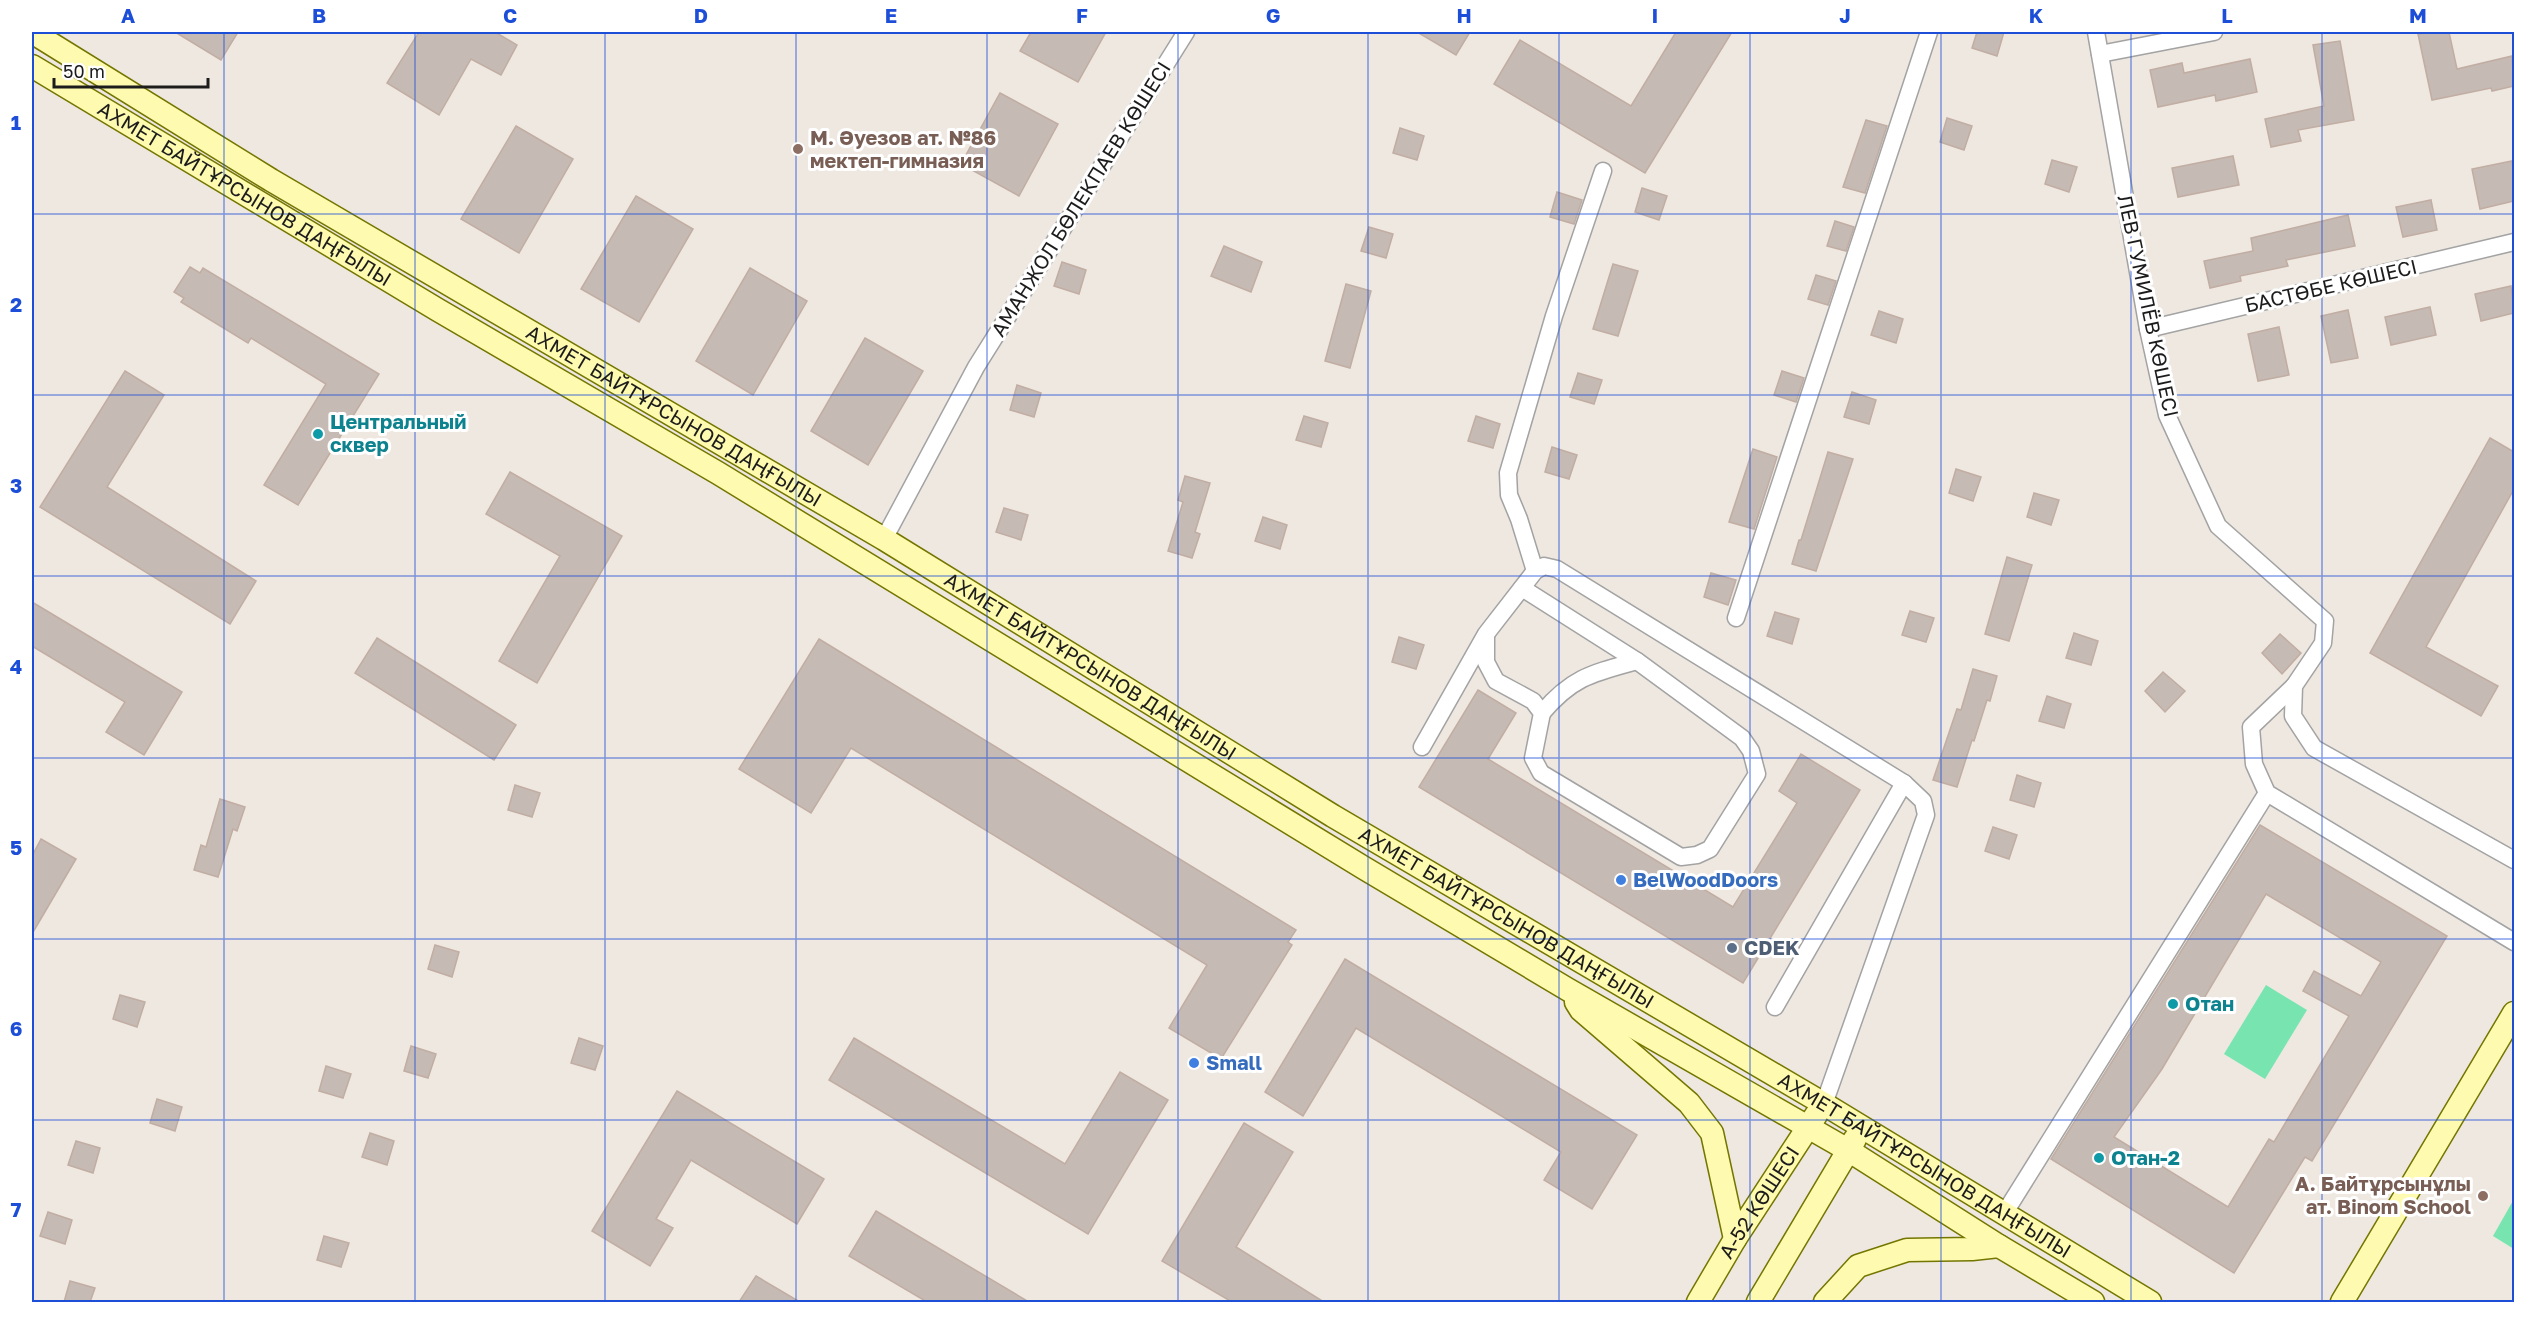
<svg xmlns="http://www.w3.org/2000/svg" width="2546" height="1334" viewBox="0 0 2546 1334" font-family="'Golos Text',sans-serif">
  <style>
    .pitch { fill: #78e4b0 }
    .building { fill: #c6bab4; stroke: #c1ada2; stroke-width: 1.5; fill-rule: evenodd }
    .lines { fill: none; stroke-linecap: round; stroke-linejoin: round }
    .street-casing { stroke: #a3a3a3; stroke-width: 19 }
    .secondary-casing { stroke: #747600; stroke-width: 25 }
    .street { stroke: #fff; stroke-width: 16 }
    .secondary { stroke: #fefaaf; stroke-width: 22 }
    .grid { fill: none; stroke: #1d4ed8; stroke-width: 1.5; stroke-opacity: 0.55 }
    .education-dot { fill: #8d6e63; stroke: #fff; stroke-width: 2 }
    .culture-dot { fill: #0f9aa8; stroke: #fff; stroke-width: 2 }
    .shop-dot { fill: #3f7fe0; stroke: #fff; stroke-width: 2 }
    .service-dot { fill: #5c6f8a; stroke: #fff; stroke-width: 2 }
    .labels { text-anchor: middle; stroke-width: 6; stroke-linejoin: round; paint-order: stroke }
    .education-label { font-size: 20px; font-weight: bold; fill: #785e54; stroke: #fff; text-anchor: start }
    .street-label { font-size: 20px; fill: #1c1c1c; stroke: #fff }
    .culture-label { font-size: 20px; font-weight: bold; fill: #0d838f; stroke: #fff; text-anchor: start }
    .shop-label { font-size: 20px; font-weight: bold; fill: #366cbe; stroke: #fff; text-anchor: start }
    .service-label { font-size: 20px; font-weight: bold; fill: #4e5e75; stroke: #fff; text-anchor: start }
    .neatline { fill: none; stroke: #1d4ed8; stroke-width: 2 }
    .grid-label { font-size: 20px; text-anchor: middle; font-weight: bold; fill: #1d4ed8 }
  </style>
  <rect width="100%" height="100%" fill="#eee8e1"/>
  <!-- pitch -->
  <g class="pitch">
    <polygon points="2266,985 2307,1010 2265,1079 2224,1054"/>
    <polygon points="2514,1199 2514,1249 2493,1236"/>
  </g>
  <!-- building -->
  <g class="building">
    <polygon points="175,32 238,32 221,60"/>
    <polygon points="419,32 495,32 517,45 501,75 471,59 439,115 387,83"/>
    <polygon points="1031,32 1106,32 1078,82 1020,51"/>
    <polygon points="1417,32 1470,32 1456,55"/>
    <polygon points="1676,32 1732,32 1645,173 1494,84 1520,40 1631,106"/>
    <polygon points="1977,32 2004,32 1997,56 1972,48"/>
    <polygon points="2431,32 2449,32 2457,69 2512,56 2514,86 2492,91 2491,88 2432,100 2418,34"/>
    <polygon points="2340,41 2354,120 2298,130 2301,141 2271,147 2265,119 2324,106 2313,45"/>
    <polygon points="2250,59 2257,92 2216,101 2215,95 2158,107 2150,70 2182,63 2184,73"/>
    <polygon points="1000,93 1058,124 1019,196 961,164"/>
    <polygon points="1947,118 1972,126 1964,150 1940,142"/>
    <polygon points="1866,120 1887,126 1865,193 1843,187"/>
    <polygon points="516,126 573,159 519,253 461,219"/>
    <polygon points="1400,128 1424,136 1417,160 1393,153"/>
    <polygon points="2233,156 2239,185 2178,197 2172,168"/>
    <polygon points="2052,160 2077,167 2069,192 2045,184"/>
    <polygon points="2512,161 2514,174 2514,201 2480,209 2472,169"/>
    <polygon points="1642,188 1667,196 1659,220 1635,212"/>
    <polygon points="1557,192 1582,200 1574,224 1550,217"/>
    <polygon points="636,196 693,229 639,322 581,289"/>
    <polygon points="2431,200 2437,230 2403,237 2396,207"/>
    <polygon points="2348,215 2355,246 2286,260 2288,266 2240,276 2241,281 2210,288 2204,261 2253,251 2251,238"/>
    <polygon points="1835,221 1854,227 1846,251 1827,246"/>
    <polygon points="1369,227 1393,234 1386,258 1361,251"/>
    <polygon points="1224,246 1262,262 1251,292 1211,276"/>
    <polygon points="1062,262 1086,270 1079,294 1054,286"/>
    <polygon points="1613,264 1638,271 1618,336 1593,329"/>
    <polygon points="190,267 200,273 203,268 379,374 298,505 264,485 326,384 251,338 248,343 181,302 184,298 174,292"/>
    <polygon points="750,268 807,301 753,395 696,361"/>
    <polygon points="1816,275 1836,281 1828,305 1808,299"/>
    <polygon points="1346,284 1371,291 1350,368 1325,361"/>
    <polygon points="2511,286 2514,313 2481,321 2475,294"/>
    <polygon points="2430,307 2436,335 2391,345 2385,317"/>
    <polygon points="2348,310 2358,358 2331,363 2321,316"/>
    <polygon points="1879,311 1903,319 1896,343 1871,335"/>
    <polygon points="2279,327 2289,375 2258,381 2248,334"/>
    <polygon points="865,338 923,371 868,465 811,431"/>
    <polygon points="125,371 164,395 107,487 256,581 230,624 40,507"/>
    <polygon points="1782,371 1804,378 1796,402 1774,395"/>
    <polygon points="1578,373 1602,380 1594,404 1570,397"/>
    <polygon points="1017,385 1041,393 1034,417 1010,410"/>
    <polygon points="1852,392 1876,400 1869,424 1844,417"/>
    <polygon points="1304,416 1328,423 1321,447 1296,440"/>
    <polygon points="1476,416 1500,424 1493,448 1468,441"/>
    <polygon points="2490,438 2514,452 2514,489 2426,647 2498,686 2481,716 2370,653"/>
    <polygon points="1552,447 1577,455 1569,479 1545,472"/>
    <polygon points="1753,449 1777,457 1754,529 1729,522"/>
    <polygon points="1828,452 1853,459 1816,571 1792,564 1799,540 1801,540"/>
    <polygon points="1956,469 1981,477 1973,501 1949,493"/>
    <polygon points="510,472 622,536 537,683 499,661 560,556 486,514"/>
    <polygon points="1185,476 1210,483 1195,532 1200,534 1192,558 1168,551 1183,502 1178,500"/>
    <polygon points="2034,493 2059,500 2051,525 2027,517"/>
    <polygon points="1004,508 1028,515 1021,540 996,532"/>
    <polygon points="1263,517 1287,525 1280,549 1255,541"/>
    <polygon points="2007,557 2032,565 2009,641 1985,634"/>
    <polygon points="1711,573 1736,580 1728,605 1704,597"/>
    <polygon points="32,602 182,692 144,755 106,732 125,702 32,646"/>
    <polygon points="1910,611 1934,618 1926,642 1902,635"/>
    <polygon points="1775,612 1799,619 1792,644 1767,636"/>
    <polygon points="2074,633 2098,641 2091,665 2066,658"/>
    <polygon points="2280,634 2301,653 2282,674 2262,653"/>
    <polygon points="1399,637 1424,645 1416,669 1392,662"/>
    <polygon points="377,638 516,725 494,760 355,673"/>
    <polygon points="819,639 1296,930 1288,942 1292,945 1221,1059 1169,1028 1207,965 851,748 811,813 739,769"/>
    <polygon points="1973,669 1997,676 1990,701 1987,700 1974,741 1972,740 1957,787 1933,780 1957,709 1961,710"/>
    <polygon points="2163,672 2185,691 2165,712 2145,691"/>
    <polygon points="1478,690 1516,713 1488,759 1733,907 1797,803 1779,791 1801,754 1860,790 1743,983 1419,787"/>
    <polygon points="2047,696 2071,704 2064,728 2039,721"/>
    <polygon points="2017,775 2041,783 2034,807 2010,800"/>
    <polygon points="515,785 540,793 532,817 508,810"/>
    <polygon points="220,799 245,807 237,831 233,829 218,877 194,870 201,845 206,847"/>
    <path d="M2260,825L2447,936L2312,1161L2305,1157L2234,1273L2051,1159ZM2266,894L2381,962L2361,996L2314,971L2303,991L2349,1016L2274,1142L2269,1139L2228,1207L2114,1137L2162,1069Z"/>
    <polygon points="1993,827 2017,835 2009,859 1985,851"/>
    <polygon points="41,839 76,859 32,934 32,856"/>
    <polygon points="435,945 459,952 452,977 428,969"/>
    <polygon points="1345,959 1637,1135 1592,1209 1544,1180 1561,1152 1356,1028 1303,1116 1265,1092"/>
    <polygon points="120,995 145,1002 137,1027 113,1019"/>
    <polygon points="579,1038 603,1046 595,1070 571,1063"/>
    <polygon points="854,1038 1065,1164 1120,1072 1168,1100 1088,1234 829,1080"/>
    <polygon points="411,1046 436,1054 428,1078 404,1071"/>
    <polygon points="326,1066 351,1074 343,1098 319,1091"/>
    <polygon points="677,1091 824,1179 797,1224 691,1160 656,1219 673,1228 650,1266 592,1231"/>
    <polygon points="157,1099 182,1107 175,1131 150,1123"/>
    <polygon points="1244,1123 1293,1152 1236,1247 1324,1302 1232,1302 1162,1261"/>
    <polygon points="370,1133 394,1141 387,1165 362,1157"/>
    <polygon points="76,1141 100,1148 93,1173 68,1165"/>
    <polygon points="876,1211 1029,1302 927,1302 849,1256"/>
    <polygon points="48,1212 72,1220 65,1244 40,1236"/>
    <polygon points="324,1236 349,1243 341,1267 317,1260"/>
    <polygon points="756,1276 800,1302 739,1302"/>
    <polygon points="70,1281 95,1288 90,1302 64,1302"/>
  </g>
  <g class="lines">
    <defs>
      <g id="street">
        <polyline points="2096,32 2148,329 2167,415 2218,526 2325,621 2323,643 2294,686 2293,716 2314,748 2514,860"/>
        <polyline points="2100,54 2214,32"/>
        <polyline points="2148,329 2514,242"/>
        <polyline points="884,539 976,367 1186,32"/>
        <polyline points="1535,571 1519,519 1509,495 1508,473 1554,316 1603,171"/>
        <polyline points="1736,618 1929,32"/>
        <polyline points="1486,637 1486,662 1496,681 1533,701 1542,713 1533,758 1541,773 1681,857 1697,855 1710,849 1757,774 1751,751 1742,738 1637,661 1522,588"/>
        <polyline points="2294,686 2251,727 2254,764 2267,793 2514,942"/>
        <path d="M1542,713C1572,677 1593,673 1637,661"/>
        <polyline points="1422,747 1486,634 1535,571 1544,566 1557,569 1904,783 1923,801 1926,815 1824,1104"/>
        <polyline points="1775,1007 1904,783"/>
        <polyline points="2004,1214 2267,793"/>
      </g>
      <g id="secondary">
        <path id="s1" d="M32,32L271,180L884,539L1333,816L1824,1104L2150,1302"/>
        <path id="s2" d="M32,66L438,310L718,473L1364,868L1567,989L1848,1150L1999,1246L2093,1302"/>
        <polyline points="1576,1002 1581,1010 1689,1103 1712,1133 1735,1239"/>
        <path id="s3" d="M1698,1302L1735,1239L1816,1115"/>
        <polyline points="1758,1302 1855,1139"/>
        <polyline points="1825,1302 1858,1266 1907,1250 1972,1249 1999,1246"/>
        <polyline points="2342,1302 2514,1013"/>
      </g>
    </defs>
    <!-- street casing -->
    <use href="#street" class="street-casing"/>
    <!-- secondary casing -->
    <use href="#secondary" class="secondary-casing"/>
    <!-- street -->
    <use href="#street" class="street"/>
    <!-- secondary -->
    <use href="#secondary" class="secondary"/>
  </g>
  <!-- grid -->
  <path class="grid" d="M224,32V1302M415,32V1302M605,32V1302M796,32V1302M987,32V1302M1178,32V1302M1368,32V1302M1559,32V1302M1750,32V1302M1941,32V1302M2131,32V1302M2322,32V1302M32,214H2514M32,395H2514M32,576H2514M32,758H2514M32,939H2514M32,1120H2514"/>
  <!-- markers -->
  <g class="education-dot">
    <circle cx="798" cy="149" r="6"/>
    <circle cx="2483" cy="1196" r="6"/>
  </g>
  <g class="culture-dot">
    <circle cx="318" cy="434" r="6"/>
    <circle cx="2173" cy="1004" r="6"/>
    <circle cx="2099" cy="1158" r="6"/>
  </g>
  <g class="shop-dot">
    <circle cx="1621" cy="880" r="6"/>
    <circle cx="1194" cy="1063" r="6"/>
  </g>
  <circle class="service-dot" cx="1732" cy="948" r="6"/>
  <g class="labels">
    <!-- education labels -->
    <g class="education-label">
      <text x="810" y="145">М. Әуезов ат. №86<tspan x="810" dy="23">мектеп-гимназия</tspan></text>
      <text x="2471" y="1191" text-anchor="end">А. Байтұрсынұлы<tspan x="2471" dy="23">ат. Binom School</tspan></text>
    </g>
    <!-- street labels -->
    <g class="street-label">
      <text dy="7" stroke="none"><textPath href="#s2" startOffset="248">АХМЕТ БАЙТҰРСЫНОВ ДАҢҒЫЛЫ</textPath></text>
      <text transform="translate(1081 199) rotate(-58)" y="7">АМАНЖОЛ БӨЛЕКПАЕВ КӨШЕСІ</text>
      <text transform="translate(2331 286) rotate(-13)" y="7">БАСТӨБЕ КӨШЕСІ</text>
      <text transform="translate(2148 306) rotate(78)" y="7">ЛЕВ ГУМИЛЁВ КӨШЕСІ</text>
      <text dy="7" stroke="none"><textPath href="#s1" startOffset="748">АХМЕТ БАЙТҰРСЫНОВ ДАҢҒЫЛЫ</textPath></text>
      <text dy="7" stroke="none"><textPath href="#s1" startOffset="1234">АХМЕТ БАЙТҰРСЫНОВ ДАҢҒЫЛЫ</textPath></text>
      <text dy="7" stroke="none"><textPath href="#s1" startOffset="1720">АХМЕТ БАЙТҰРСЫНОВ ДАҢҒЫЛЫ</textPath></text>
      <text dy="7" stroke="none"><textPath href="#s1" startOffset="2206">АХМЕТ БАЙТҰРСЫНОВ ДАҢҒЫЛЫ</textPath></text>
      <text dy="7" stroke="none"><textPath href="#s3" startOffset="117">А-52 КӨШЕСІ</textPath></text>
    </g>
    <!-- culture labels -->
    <g class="culture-label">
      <text x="330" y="429">Центральный<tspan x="330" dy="23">сквер</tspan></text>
      <text x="2185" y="1011">Отан</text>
      <text x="2111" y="1165">Отан-2</text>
    </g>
    <!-- shop labels -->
    <g class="shop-label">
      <text x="1633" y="887">BelWoodDoors</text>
      <text x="1206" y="1070">Small</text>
    </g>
    <!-- service labels -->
    <g class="service-label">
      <text x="1744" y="955">CDEK</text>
    </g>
  </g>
  <!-- border -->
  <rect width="2546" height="1334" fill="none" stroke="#ffffff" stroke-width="66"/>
  <!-- scale -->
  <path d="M54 78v9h154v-9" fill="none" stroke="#1c1c1c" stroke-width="3"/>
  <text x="63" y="78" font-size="18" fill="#1c1c1c" stroke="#ffffff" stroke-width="4.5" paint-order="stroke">50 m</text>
  <rect x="33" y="33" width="2480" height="1268" class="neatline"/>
  <g class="grid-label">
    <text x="128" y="23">A</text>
    <text x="319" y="23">B</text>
    <text x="510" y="23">C</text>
    <text x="701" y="23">D</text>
    <text x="891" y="23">E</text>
    <text x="1082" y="23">F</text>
    <text x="1273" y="23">G</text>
    <text x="1464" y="23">H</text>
    <text x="1655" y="23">I</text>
    <text x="1845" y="23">J</text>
    <text x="2036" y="23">K</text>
    <text x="2227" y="23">L</text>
    <text x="2418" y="23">M</text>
    <text x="16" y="130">1</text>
    <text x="16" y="312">2</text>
    <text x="16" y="493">3</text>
    <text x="16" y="674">4</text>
    <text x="16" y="855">5</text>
    <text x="16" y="1036">6</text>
    <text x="16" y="1217">7</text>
  </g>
</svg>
